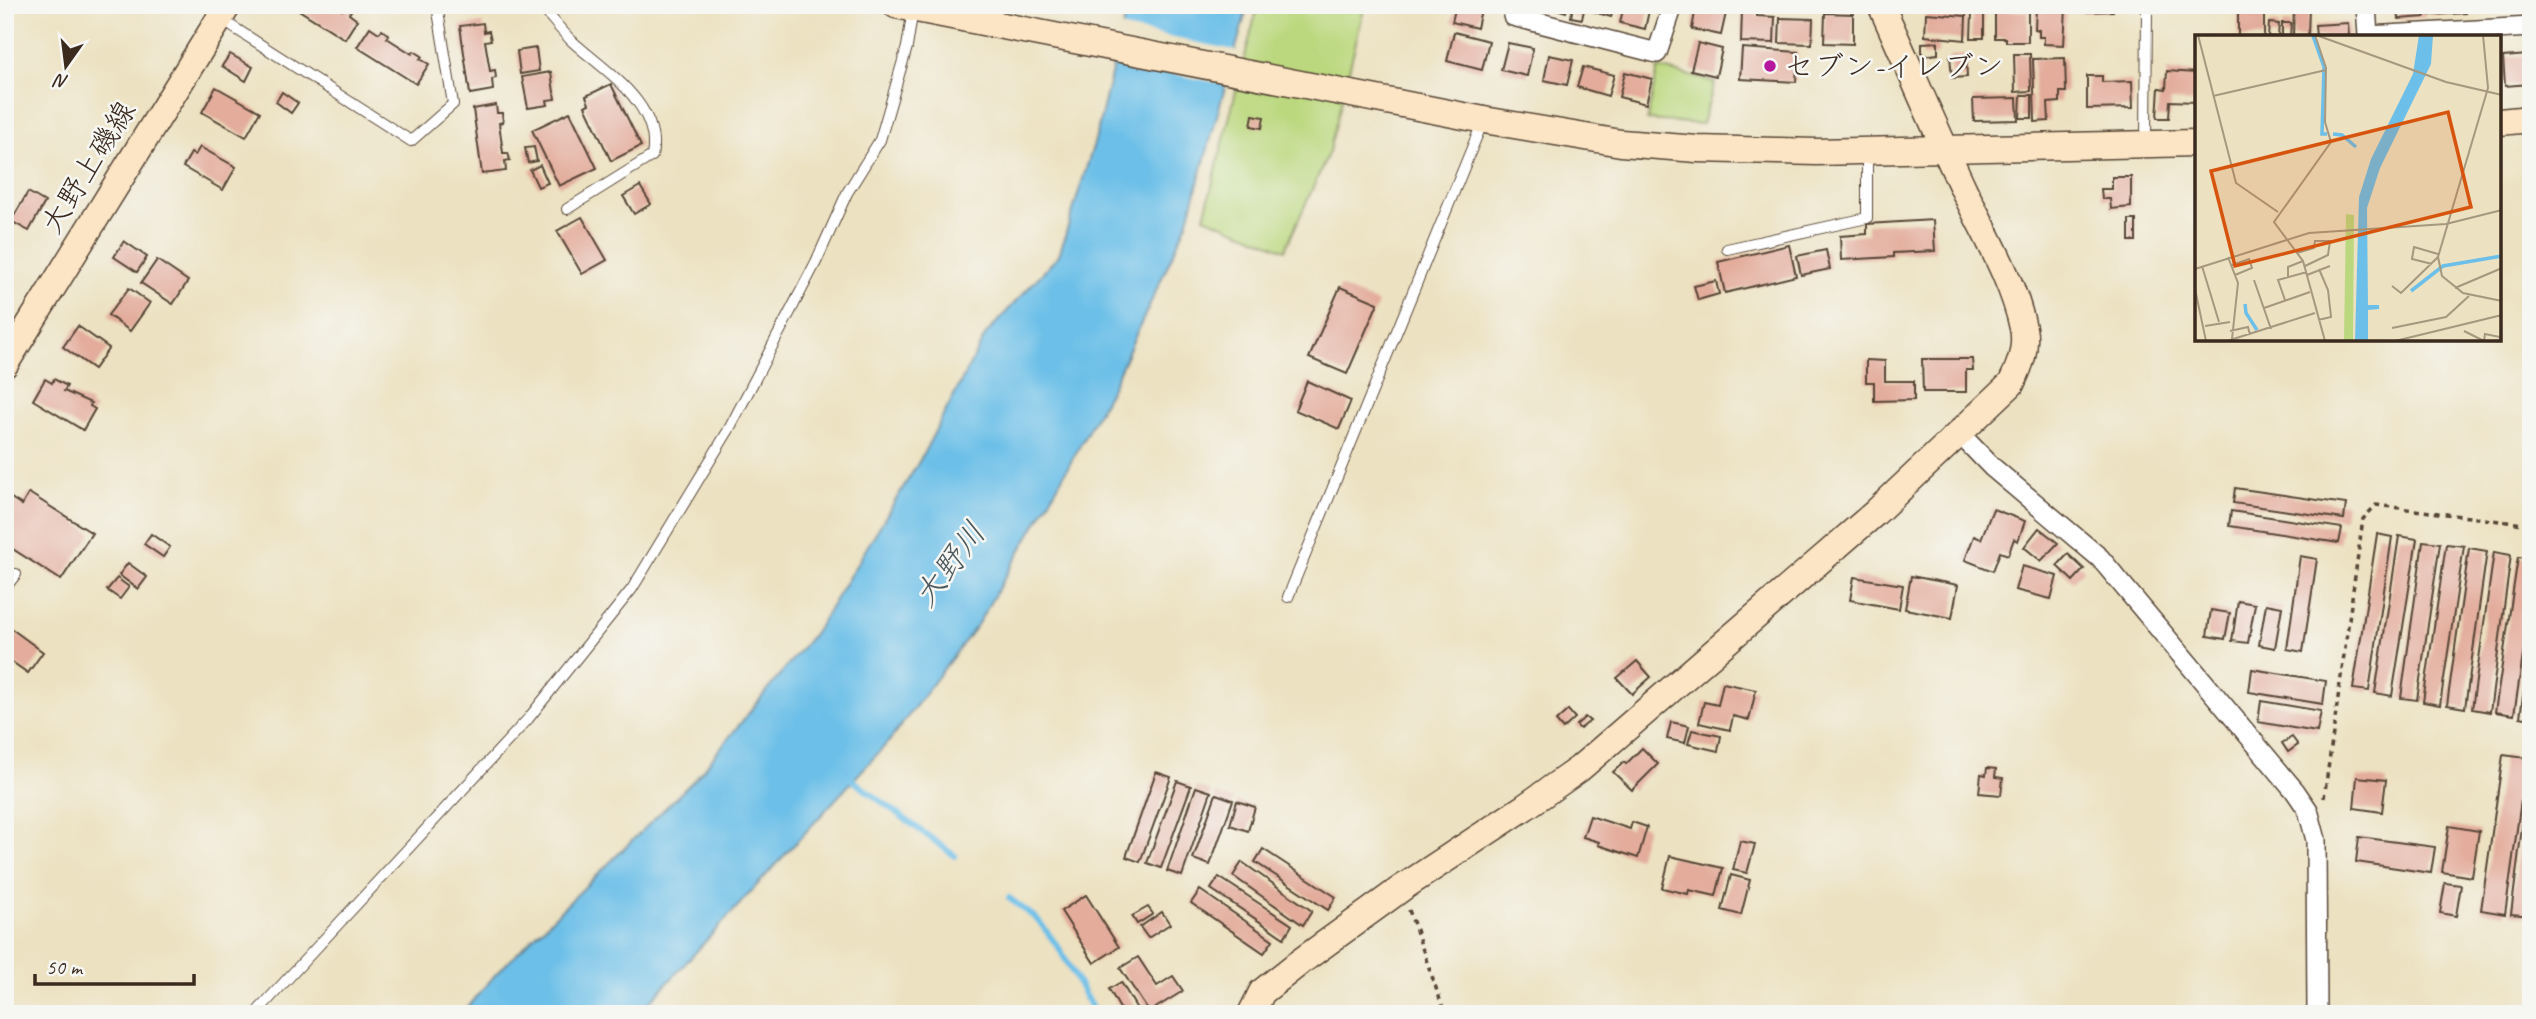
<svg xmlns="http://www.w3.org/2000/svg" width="2536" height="1019" viewBox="0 0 2536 1019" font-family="Caveat,'Klee One',sans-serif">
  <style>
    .green { fill: #bbd87e; stroke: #7b814e; stroke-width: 2 }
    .water { fill: #6cbfe8; stroke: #547483; stroke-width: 2 }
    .pier { fill: #ece1c0 }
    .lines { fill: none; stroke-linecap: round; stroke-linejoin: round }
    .stream { stroke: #6cbfe8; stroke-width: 6 }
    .building { fill: #e3ac9b }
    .lane-casing { stroke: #564536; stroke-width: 12 }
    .street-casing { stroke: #564536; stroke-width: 22 }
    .secondary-casing { stroke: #564536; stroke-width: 29 }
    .path { stroke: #564536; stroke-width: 3.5; stroke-dasharray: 5 5; stroke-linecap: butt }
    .lane { stroke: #fff; stroke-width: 10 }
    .street { stroke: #fff; stroke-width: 19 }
    .secondary { stroke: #fce5c4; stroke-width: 26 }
    .poi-dot { fill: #b5179e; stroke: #f6f6f2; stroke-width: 2.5 }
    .labels { text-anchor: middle; stroke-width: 5; stroke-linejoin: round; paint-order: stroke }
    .poi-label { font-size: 30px; fill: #3b2a1e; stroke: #f6f6f2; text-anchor: start }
    .street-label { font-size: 30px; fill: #3b2a1e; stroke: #f6f6f2 }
    .water-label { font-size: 32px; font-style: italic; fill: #4a575b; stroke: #f6f6f2 }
    .inset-river { fill: none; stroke: #6cbfe8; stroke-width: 3.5 }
    .inset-road { fill: none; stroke: #a5987f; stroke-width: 2 }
    .view { fill: #d7540e; fill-opacity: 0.15; stroke: #d7540e; stroke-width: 3.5 }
    .inset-edge { fill: none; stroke: #3b2a1e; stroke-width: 3.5 }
  </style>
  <rect width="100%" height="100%" fill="#f6f6f2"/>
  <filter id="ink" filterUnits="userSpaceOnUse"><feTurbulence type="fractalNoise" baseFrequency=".0143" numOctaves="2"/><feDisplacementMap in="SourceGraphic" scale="14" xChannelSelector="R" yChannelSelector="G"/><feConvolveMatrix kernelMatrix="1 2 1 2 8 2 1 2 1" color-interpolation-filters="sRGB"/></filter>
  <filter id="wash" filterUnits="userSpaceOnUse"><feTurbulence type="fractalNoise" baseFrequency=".00686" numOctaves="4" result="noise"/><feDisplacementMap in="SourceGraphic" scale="28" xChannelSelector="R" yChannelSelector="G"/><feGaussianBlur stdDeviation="1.57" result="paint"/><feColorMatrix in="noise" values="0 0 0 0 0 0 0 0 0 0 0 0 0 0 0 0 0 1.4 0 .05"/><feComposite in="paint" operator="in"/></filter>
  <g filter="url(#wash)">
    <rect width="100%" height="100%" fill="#ece1c0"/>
    <!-- green -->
    <g class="green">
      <polygon points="1258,5 1365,5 1329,152 1285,250 1204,217"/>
      <polygon points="1658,68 1715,82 1702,124 1647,120"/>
    </g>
    <!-- water -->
    <polygon class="water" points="1128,5 1248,5 1187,223 1112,387 1050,500 977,625 890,740 639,1014 461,1014 495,975 696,778 818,628 920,460 986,334 1059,255 1096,137"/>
    <!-- pier -->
    <polygon class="pier" points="1119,27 1239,51 1229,85 1111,62"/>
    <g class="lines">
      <!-- stream -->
      <g class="stream">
        <polyline points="847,776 955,856"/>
        <polyline points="1009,898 1038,920 1059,948 1095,1014"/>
      </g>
    </g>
    <g id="blocks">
      <!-- building -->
      <g class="building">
        <polygon points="291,5 335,5 342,10 345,5 352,9 349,14 357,20 345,39"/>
        <polygon points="1456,5 1482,5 1477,28 1452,22"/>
        <polygon points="1544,5 1568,5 1566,12"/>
        <polygon points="1573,5 1585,5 1582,19 1571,17"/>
        <polygon points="1589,5 1615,5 1611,17 1588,10"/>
        <polygon points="1624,5 1650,6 1645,29 1620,23"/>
        <polygon points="2077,5 2113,5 2113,11 2077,12"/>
        <rect x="2238" y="5" width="26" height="32"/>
        <polygon points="2315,5 2351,5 2351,9 2315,8"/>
        <polygon points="2398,5 2424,5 2425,17 2399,19"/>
        <polygon points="2430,5 2466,5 2466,13 2430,15"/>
        <polygon points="2477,5 2503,5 2503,8 2478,10"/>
        <polygon points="2513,5 2531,5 2531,8 2514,10"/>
        <polygon points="1696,7 1726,13 1721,35 1692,29"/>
        <polygon points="2036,7 2066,8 2064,45 2044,44 2044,37 2039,37 2039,30 2035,29"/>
        <polygon points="2294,7 2309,7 2308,37 2293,37"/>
        <polygon points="1742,10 1757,10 1757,16 1775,17 1774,43 1741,42"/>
        <polygon points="1995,11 2028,11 2028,42 2006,42 2006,38 1995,38"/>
        <polygon points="1825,13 1853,14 1853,44 1824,43"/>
        <polygon points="1926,13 1966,16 1965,40 1925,36"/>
        <polygon points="1972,13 1984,13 1984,38 1971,38"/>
        <polygon points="1780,18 1813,19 1812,44 1779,43"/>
        <polygon points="483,23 484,32 489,31 491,40 485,41 490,71 495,70 496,78 492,79 493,90 470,94 460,26"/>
        <polygon points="2269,23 2279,24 2278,37 2268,37"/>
        <polygon points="2282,23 2291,23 2290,37 2282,37"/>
        <polygon points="2348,23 2349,37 2316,37 2315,25"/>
        <polygon points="370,27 379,33 382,30 389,35 387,38 412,54 414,51 422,56 420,59 429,64 416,84 357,47"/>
        <polygon points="1454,32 1489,41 1482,70 1447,61"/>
        <polygon points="1938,42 1938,54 1922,56 1922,43"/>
        <polygon points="1508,43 1533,48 1527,76 1501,70"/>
        <polygon points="1698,43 1722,49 1716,76 1691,70"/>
        <polygon points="536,48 539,71 520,74 517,51"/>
        <polygon points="1742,48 1798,52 1796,82 1740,79"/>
        <polygon points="230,54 253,67 246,81 222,66"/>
        <polygon points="2014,54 2030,54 2031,91 2015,92"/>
        <polygon points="1549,55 1573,60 1567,85 1544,80"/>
        <polygon points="1966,55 1967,77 1952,78 1950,56"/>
        <polygon points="2528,55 2530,84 2505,86 2503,57"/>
        <polygon points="2065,58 2066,92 2060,92 2060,102 2048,103 2049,121 2035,122 2033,59"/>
        <polygon points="1583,67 1614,75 1608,96 1577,87"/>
        <polygon points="2167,71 2196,73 2196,102 2170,101 2169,118 2157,118 2159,88 2166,89"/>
        <polygon points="551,72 555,99 547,100 548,105 528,108 522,77"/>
        <polygon points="1625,72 1652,79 1646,104 1619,97"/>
        <polygon points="2087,76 2102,76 2102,82 2132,81 2133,108 2087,109"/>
        <polygon points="611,84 641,146 611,161 585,106 589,104 586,96"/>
        <polygon points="216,87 260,112 246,137 202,112"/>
        <polygon points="282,92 298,103 291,113 276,102"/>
        <polygon points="2021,95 2032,95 2032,118 2020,118"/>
        <polygon points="2017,98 2018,120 1974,121 1973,99"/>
        <polygon points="496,105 497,113 502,113 503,122 499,123 503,153 508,153 510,160 505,161 506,171 482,174 473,109"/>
        <polygon points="570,112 597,168 559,186 532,130"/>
        <polygon points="1253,115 1264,117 1262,128 1251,126"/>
        <polygon points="200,147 236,167 223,190 183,167 191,153 195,155"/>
        <polygon points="534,147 537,161 528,163 525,148"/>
        <rect x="2526" y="153" width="5" height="19"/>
        <polygon points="540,165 548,183 538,187 530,170"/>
        <polygon points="2112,177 2131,177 2131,207 2111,209 2110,199 2102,199 2101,189 2112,189"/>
        <polygon points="640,186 651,204 634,214 623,196"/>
        <polygon points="28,192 45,202 29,231 11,221"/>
        <polygon points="582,217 607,260 582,274 557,231"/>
        <polygon points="1933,220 1935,251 1893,253 1893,257 1841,260 1840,236 1867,234 1867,224"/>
        <rect x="2129" y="220" width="7" height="21"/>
        <polygon points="124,241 147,257 137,272 114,257"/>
        <polygon points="1789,245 1796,276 1725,293 1718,262"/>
        <polygon points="1826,250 1830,269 1801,275 1797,256"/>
        <polygon points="157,260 188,281 173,304 141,283"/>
        <polygon points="1716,281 1719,294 1698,300 1694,286"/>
        <polygon points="1340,287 1378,303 1347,374 1309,358"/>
        <polygon points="129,288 150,303 130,331 108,315"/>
        <polygon points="78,326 109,348 94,369 63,347"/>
        <polygon points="1922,359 1972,359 1973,370 1966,370 1966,392 1923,392"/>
        <polygon points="1866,360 1885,361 1885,381 1914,381 1914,400 1874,401 1874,382 1866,382"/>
        <polygon points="45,379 52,383 54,379 67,386 64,391 91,403 90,406 95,409 83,430 33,400"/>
        <polygon points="1307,381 1351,401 1339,429 1295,410"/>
        <polygon points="2235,488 2346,504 2344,519 2233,503"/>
        <polygon points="29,493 92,533 61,580 5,544 5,529 9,524 5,521 5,494 22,505"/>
        <polygon points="1993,509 2025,521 2018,541 2014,539 2008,555 2000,552 1993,571 1965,560 1974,536 1981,539"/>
        <polygon points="2231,511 2342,528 2339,543 2229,526"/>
        <polygon points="2039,528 2058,543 2041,561 2024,547"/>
        <polygon points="151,534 170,547 163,557 144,544"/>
        <polygon points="2377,534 2392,537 2369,691 2353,689"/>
        <polygon points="2399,536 2417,539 2392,696 2375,693"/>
        <polygon points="2423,541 2440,543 2417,700 2401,698"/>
        <polygon points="2446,544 2464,546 2440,705 2423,702"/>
        <polygon points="2469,548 2487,551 2465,708 2447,705"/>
        <polygon points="2494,552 2511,555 2490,712 2472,709"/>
        <polygon points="2068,554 2084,569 2073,581 2057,566"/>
        <polygon points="2300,556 2317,559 2303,652 2287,649"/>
        <polygon points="2518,557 2531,559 2531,602 2514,715 2495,712"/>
        <polygon points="128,563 147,577 138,589 119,575"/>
        <polygon points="2022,566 2057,576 2051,599 2015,590"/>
        <polygon points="1911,576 1958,585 1952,618 1905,609"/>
        <polygon points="1854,577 1903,585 1899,609 1850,600"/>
        <polygon points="117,578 129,587 120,599 107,590"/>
        <polygon points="2238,601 2255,604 2248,643 2232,641"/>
        <polygon points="2266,604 2282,607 2275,648 2259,645"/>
        <polygon points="2211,610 2230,613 2225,639 2207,636"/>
        <polygon points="5,624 43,652 28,673 5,657"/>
        <polygon points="2529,654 2531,654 2531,719 2520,717"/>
        <polygon points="1637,661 1651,677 1632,694 1617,678"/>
        <polygon points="2252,669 2326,681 2323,704 2249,692"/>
        <polygon points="1723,683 1756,690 1749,720 1733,716 1730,730 1699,723 1704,702 1718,705"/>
        <polygon points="2261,701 2321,711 2317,732 2258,722"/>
        <polygon points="1568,710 1575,718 1563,729 1556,721"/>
        <polygon points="1585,717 1590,721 1580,729 1576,725"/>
        <polygon points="1671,722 1689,726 1685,743 1667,739"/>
        <polygon points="1692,730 1721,736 1718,751 1688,744"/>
        <polygon points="2292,737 2298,745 2288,752 2282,743"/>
        <polygon points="1642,748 1658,764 1632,790 1613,772 1624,762 1626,764"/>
        <polygon points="2503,755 2527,758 2505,914 2481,910"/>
        <polygon points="1987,768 1996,769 1995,777 2003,778 2001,795 1979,793 1981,774 1986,775"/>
        <polygon points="1156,772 1171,777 1140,862 1126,857"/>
        <polygon points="2529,772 2531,772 2531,916 2511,914"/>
        <polygon points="2357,777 2386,780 2382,812 2354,808"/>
        <polygon points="1177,781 1191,786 1161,868 1147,863"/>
        <polygon points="1196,787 1211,792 1182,876 1167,871"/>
        <polygon points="1216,794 1233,800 1210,865 1193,859"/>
        <polygon points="1237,801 1255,807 1248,831 1230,825"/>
        <polygon points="1590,816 1630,829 1632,822 1647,827 1638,858 1598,845 1599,842 1583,837"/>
        <polygon points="2449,826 2479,831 2472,877 2442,872"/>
        <polygon points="2359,837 2435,847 2431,873 2356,862"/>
        <polygon points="1740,841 1755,844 1747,873 1733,870"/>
        <polygon points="1263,849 1336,897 1328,910 1255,862"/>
        <polygon points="1670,856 1723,868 1716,896 1689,890 1688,894 1662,888"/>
        <polygon points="1242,862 1312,911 1303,925 1233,876"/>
        <polygon points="1731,875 1750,880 1741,915 1722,910"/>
        <polygon points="1219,877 1292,925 1284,938 1211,889"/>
        <polygon points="2445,883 2461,885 2456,916 2440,913"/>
        <polygon points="1200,890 1273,940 1264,953 1191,903"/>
        <polygon points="1086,895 1119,947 1094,963 1061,911"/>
        <polygon points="1148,907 1153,914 1137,924 1132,916"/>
        <polygon points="1162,912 1170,924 1148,938 1140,927"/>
        <polygon points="1138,957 1157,986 1173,976 1183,991 1149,1012 1120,968"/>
        <polygon points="1121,982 1137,1009 1129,1014 1123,1014 1109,989"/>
      </g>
    </g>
  </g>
  <g filter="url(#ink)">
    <use href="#blocks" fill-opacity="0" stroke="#564536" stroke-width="2"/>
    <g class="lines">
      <defs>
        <g id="lane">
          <path d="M540,5C551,17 561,31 573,42C605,71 662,105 652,156L567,209"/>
          <polyline points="222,20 411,141 453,104 437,5"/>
          <polyline points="2146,144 2147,5"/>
          <polyline points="1727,249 1867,218 1867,152"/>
          <polyline points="5,588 16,574"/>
          <polyline points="1288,597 1483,121"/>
          <polyline points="255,1014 528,719 632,589 728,431 816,262 847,193 880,140 907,47 913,9"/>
        </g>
        <g id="street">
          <polyline points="1515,5 1513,16 1657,53 1673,5"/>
          <polyline points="2366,5 2368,36 2531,27"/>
          <polyline points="1959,433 1992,467 2100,558 2295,791 2308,810 2316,840 2317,1014"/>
        </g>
        <g id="secondary">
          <polyline points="896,5 1484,120 1621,143 1697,149 1816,152 2196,143"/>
          <polyline points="2499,122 2531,119"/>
          <polyline points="5,364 228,5"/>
          <path d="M1251,1014L1262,992L1300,962L1402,888L1525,807L1579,769L1875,513L2011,384C2020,366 2027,348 2023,328C2013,280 1985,234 1964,190C1935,129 1909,67 1881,5"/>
        </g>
      </defs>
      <!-- lane casing -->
      <use href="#lane" class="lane-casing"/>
      <!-- street casing -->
      <use href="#street" class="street-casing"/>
      <!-- secondary casing -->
      <use href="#secondary" class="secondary-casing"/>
      <!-- path -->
      <g class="path">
        <polyline points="2324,798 2363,519 2376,505 2531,525"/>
        <polyline points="1409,910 1445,1014"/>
      </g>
      <!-- lane -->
      <use href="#lane" class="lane"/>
      <!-- street -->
      <use href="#street" class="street"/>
      <!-- secondary -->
      <use href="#secondary" class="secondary"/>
    </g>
  </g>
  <!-- markers -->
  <circle class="poi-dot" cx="1770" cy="66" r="7"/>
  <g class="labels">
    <!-- poi labels -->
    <g class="poi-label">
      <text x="1784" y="76">セブン-イレブン</text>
    </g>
    <!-- street labels -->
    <g class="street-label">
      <text transform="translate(88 167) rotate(-58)" y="10">大野上磯線</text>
    </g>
    <!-- water labels -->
    <g class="water-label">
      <text transform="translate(949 564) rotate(-53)" y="11">大野川</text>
    </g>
  </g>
  <!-- overview -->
  <g transform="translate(2195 35)">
    <rect width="306" height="306" fill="#ece1c0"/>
    <path d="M151,179L159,180L158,306H149Z" fill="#bbd87e"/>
    <path d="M224,0H238L236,29L185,133L172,173L173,270H184V274L173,275V306H160L164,162L176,124L218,39Z" fill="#6cbfe8"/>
    <path class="inset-river" d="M118,1L129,32L127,99H132M138,99L147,100L161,112M216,256L248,231L307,221M50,269L51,278L62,295"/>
    <path class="inset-road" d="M3,0L41,148L83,177M120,0L131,33L130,87L136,107L79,187L108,226L130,306M121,0L251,47L307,60M288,0L293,53L243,222L247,241L268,258L307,266M18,61L131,35M102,218L119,213L120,206H135L133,220L110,231M33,222L43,248L37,304M237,229L217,224L219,212L243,219M37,230L54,224L57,233L40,240M7,231L24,287M0,234L114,198L251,189L307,175M112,240L135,231M93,243V232L108,226M59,245L76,294M197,251L206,258L243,222M260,253L307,233M0,254L11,306M90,265L83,245L112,237M69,273L115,257M123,285L136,282L133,255L124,234M10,291L35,287M197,293L251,282L274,261M35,296L53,292L55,300M269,296L289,306M32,306L120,278M200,306L307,280M289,306L290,299L305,302V306"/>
    <path class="view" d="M253,77L276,172L40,231L16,136Z"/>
    <rect width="306" height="306" class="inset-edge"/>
  </g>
  <!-- margin -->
  <rect width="2536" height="1019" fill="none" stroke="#f6f6f2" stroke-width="28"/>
  <!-- north arrow -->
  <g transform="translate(66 66) rotate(194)" stroke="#f6f6f2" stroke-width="5" paint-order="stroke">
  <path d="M0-5L12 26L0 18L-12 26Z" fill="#3b2a1e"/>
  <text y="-10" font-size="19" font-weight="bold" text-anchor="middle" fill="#3b2a1e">N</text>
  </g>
  <!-- scale -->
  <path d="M35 974v10h159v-10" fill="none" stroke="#3b2a1e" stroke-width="3.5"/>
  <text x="46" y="974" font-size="21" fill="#3b2a1e" stroke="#f6f6f2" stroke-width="5" paint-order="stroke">50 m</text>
</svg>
